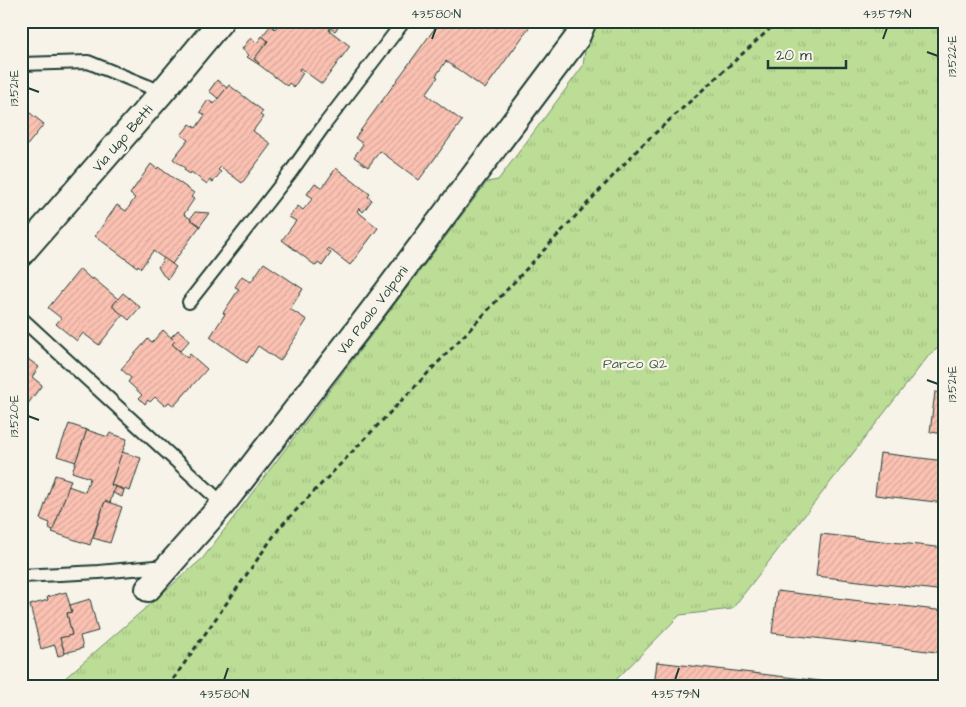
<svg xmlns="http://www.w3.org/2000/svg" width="966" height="707" viewBox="0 0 966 707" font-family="'Architects Daughter',sans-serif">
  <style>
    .grass { fill: url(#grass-tufts); stroke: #6e8d65 }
    .building { fill: url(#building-hatch); stroke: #1f3d34 }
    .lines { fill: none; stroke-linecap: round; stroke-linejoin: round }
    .lane-casing { stroke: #1f3d34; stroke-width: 16 }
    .street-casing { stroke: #1f3d34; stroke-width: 28 }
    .path { stroke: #1f3d34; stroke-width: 3; stroke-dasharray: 5 4; stroke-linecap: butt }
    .lane { stroke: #f7f3e8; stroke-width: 12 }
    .street { stroke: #f7f3e8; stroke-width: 24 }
    .ticks { fill: none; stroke: #1f3d34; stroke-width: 2 }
    .labels { text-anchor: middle; stroke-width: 4.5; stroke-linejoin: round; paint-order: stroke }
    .street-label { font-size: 14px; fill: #1f3d34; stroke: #f7f3e8 }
    .park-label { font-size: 14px; fill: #3e5d48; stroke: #f7f3e8 }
    .neatline { fill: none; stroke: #1f3d34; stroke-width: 2 }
    .ticks-label { font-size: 12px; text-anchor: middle; fill: #1f3d34 }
  </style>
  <defs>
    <pattern id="grass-tufts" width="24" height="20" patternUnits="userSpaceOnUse" patternTransform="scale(1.25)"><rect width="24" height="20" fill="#bcdd96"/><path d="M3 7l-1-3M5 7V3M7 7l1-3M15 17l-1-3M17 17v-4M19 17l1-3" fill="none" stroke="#a1bf82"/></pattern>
    <pattern id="building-hatch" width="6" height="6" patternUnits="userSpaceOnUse" patternTransform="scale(1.25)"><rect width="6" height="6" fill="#fbc1b2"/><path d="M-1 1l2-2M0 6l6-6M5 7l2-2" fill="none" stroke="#d7a79a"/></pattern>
  </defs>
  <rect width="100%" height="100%" fill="#f7f3e8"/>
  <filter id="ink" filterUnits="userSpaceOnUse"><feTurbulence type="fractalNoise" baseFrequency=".02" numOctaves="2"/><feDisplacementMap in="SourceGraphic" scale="10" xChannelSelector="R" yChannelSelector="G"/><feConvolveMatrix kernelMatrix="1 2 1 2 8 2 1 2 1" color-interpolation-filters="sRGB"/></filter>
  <g filter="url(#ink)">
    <!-- grass -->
    <polygon class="grass" points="590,21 945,21 945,343 930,354 732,609 680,615 610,686 56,686 203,558 487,182 498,180 583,66 588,27"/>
    <!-- building -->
    <g class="building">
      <polygon points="281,21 343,21 335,31 330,28 329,30 350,46 322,84 300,68 299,70 303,73 294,87 289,83 287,86 258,64 259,63 254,59 268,41 262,36 271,25 275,29"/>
      <polygon points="440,21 526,21 531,25 485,89 446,61 436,76 438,77 426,94 462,121 419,180 380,151 368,167 354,157 363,144 355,138"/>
      <polygon points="262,36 268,41 254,59 259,63 258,64 247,57 249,55 242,49 251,37 257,43"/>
      <polygon points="217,80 227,88 219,99 209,91"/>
      <polygon points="229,85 263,111 260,115 263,117 253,131 271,144 242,183 221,167 218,170 221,172 213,182 210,180 207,184 191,172 190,174 184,170 185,168 173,159 188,140 181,135 190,124 196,128 205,115 200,112 208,100 214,104"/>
      <polygon points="21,106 44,124 21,153"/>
      <polygon points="151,164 157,169 158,167 194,193 191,197 194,199 184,214 200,226 172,264 153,251 141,268 138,265 137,267 95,236 117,205 126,211 135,198 130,194"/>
      <polygon points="336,168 370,194 368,197 372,200 363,212 359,208 357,211 378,228 350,265 328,248 327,250 331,253 322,266 318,263 316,266 282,240 296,221 289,217 298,206 303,210 313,198 307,194 315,183 322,188"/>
      <polygon points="195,212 209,213 200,226 190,219"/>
      <polygon points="164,258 176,267 168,279 163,275 158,267"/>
      <polygon points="264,263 303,289 290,309 307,320 280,361 258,346 247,363 210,337 225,314 223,313 239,289 235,287 242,276 251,282"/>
      <polygon points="80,269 92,280 93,278 118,299 112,306 123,315 99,345 83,333 77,341 56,324 61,318 48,308"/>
      <polygon points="123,293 140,307 129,320 112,306"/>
      <polygon points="163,330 175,341 172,344 187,358 190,354 207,369 174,406 169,402 165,406 155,397 150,402 148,400 145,404 139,398 142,395 128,382 131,378 121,369 148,339 152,342"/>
      <polygon points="178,330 190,340 180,351 172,344 175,341 171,337"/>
      <polygon points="21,354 39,367 32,377 42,385 21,413"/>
      <polygon points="935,392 945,393 945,434 930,432"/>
      <polygon points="69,424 87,430 76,462 57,456"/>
      <polygon points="87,430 108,437 110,433 127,439 111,485 115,486 110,503 105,501 90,545 52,532 68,486 85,492 90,478 72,472"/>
      <polygon points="122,452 141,458 130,491 111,485"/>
      <polygon points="880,453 945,461 945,503 875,495"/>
      <polygon points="55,475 71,480 53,530 49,528 50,523 40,519"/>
      <polygon points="116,487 124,490 122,497 113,493"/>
      <polygon points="105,501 122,507 110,543 93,538"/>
      <polygon points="821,534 945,548 945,591 816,576"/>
      <polygon points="777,591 945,611 945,653 772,633"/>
      <polygon points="66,592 72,612 67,613 72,635 60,638 65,654 58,656 55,645 41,649 30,605 48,600 47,597"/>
      <polygon points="90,599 98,631 80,636 83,648 65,653 60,638 72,635 67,613 72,612 70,605"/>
      <polygon points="657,662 864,686 654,686"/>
    </g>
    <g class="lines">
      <defs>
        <g id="lane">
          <polyline points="21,64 88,62 162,92"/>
          <polyline points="189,302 290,173 325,124 404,21"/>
          <polyline points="21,318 223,504"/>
          <polyline points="21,576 99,572 166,566"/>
        </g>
        <g id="street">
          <polyline points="21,254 162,92 221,21"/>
          <polyline points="148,589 223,504 372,311 577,38 584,21"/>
        </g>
      </defs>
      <!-- lane casing -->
      <use href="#lane" class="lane-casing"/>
      <!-- street casing -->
      <use href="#street" class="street-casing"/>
      <!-- path -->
      <g class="path">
        <polyline points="762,21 773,26 801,27 814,21"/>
        <polyline points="167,686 172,681 280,527 475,324 641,146 773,26"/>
      </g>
      <!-- lane -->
      <use href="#lane" class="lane"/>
      <!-- street -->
      <use href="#street" class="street"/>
    </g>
  </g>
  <!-- ticks -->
  <path class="ticks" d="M432,39L436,28M883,39L887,28M927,52L938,56M28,88L39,92M927,380L938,384M28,416L39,420M224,680L228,668M675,680L679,668"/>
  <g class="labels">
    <!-- street labels -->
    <g class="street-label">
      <text transform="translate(122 138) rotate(-49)" y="5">Via Ugo Betti</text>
      <text transform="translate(372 310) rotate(-53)" y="5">Via Paolo Volponi</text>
    </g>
    <!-- park labels -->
    <g class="park-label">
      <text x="635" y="368">Parco Q2</text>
    </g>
  </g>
  <!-- margin -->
  <rect width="966" height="707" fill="none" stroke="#f7f3e8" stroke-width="55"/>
  <!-- scale -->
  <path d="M768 60v8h78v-8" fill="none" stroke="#1f3d34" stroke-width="2.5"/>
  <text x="776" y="60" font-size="15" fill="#1f3d34" stroke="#f7f3e8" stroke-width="4" paint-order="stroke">20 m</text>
  <rect x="28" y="28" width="910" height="652" class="neatline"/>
  <g class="ticks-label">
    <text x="436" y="18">43.580°N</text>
    <text x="887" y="18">43.579°N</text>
    <text transform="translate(952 56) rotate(-90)" y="4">13.522°E</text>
    <text transform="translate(14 88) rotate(-90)" y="4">13.521°E</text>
    <text transform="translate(952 384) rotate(-90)" y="4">13.521°E</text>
    <text transform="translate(14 416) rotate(-90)" y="4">13.520°E</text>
    <text x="224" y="698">43.580°N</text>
    <text x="675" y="698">43.579°N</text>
  </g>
</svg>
